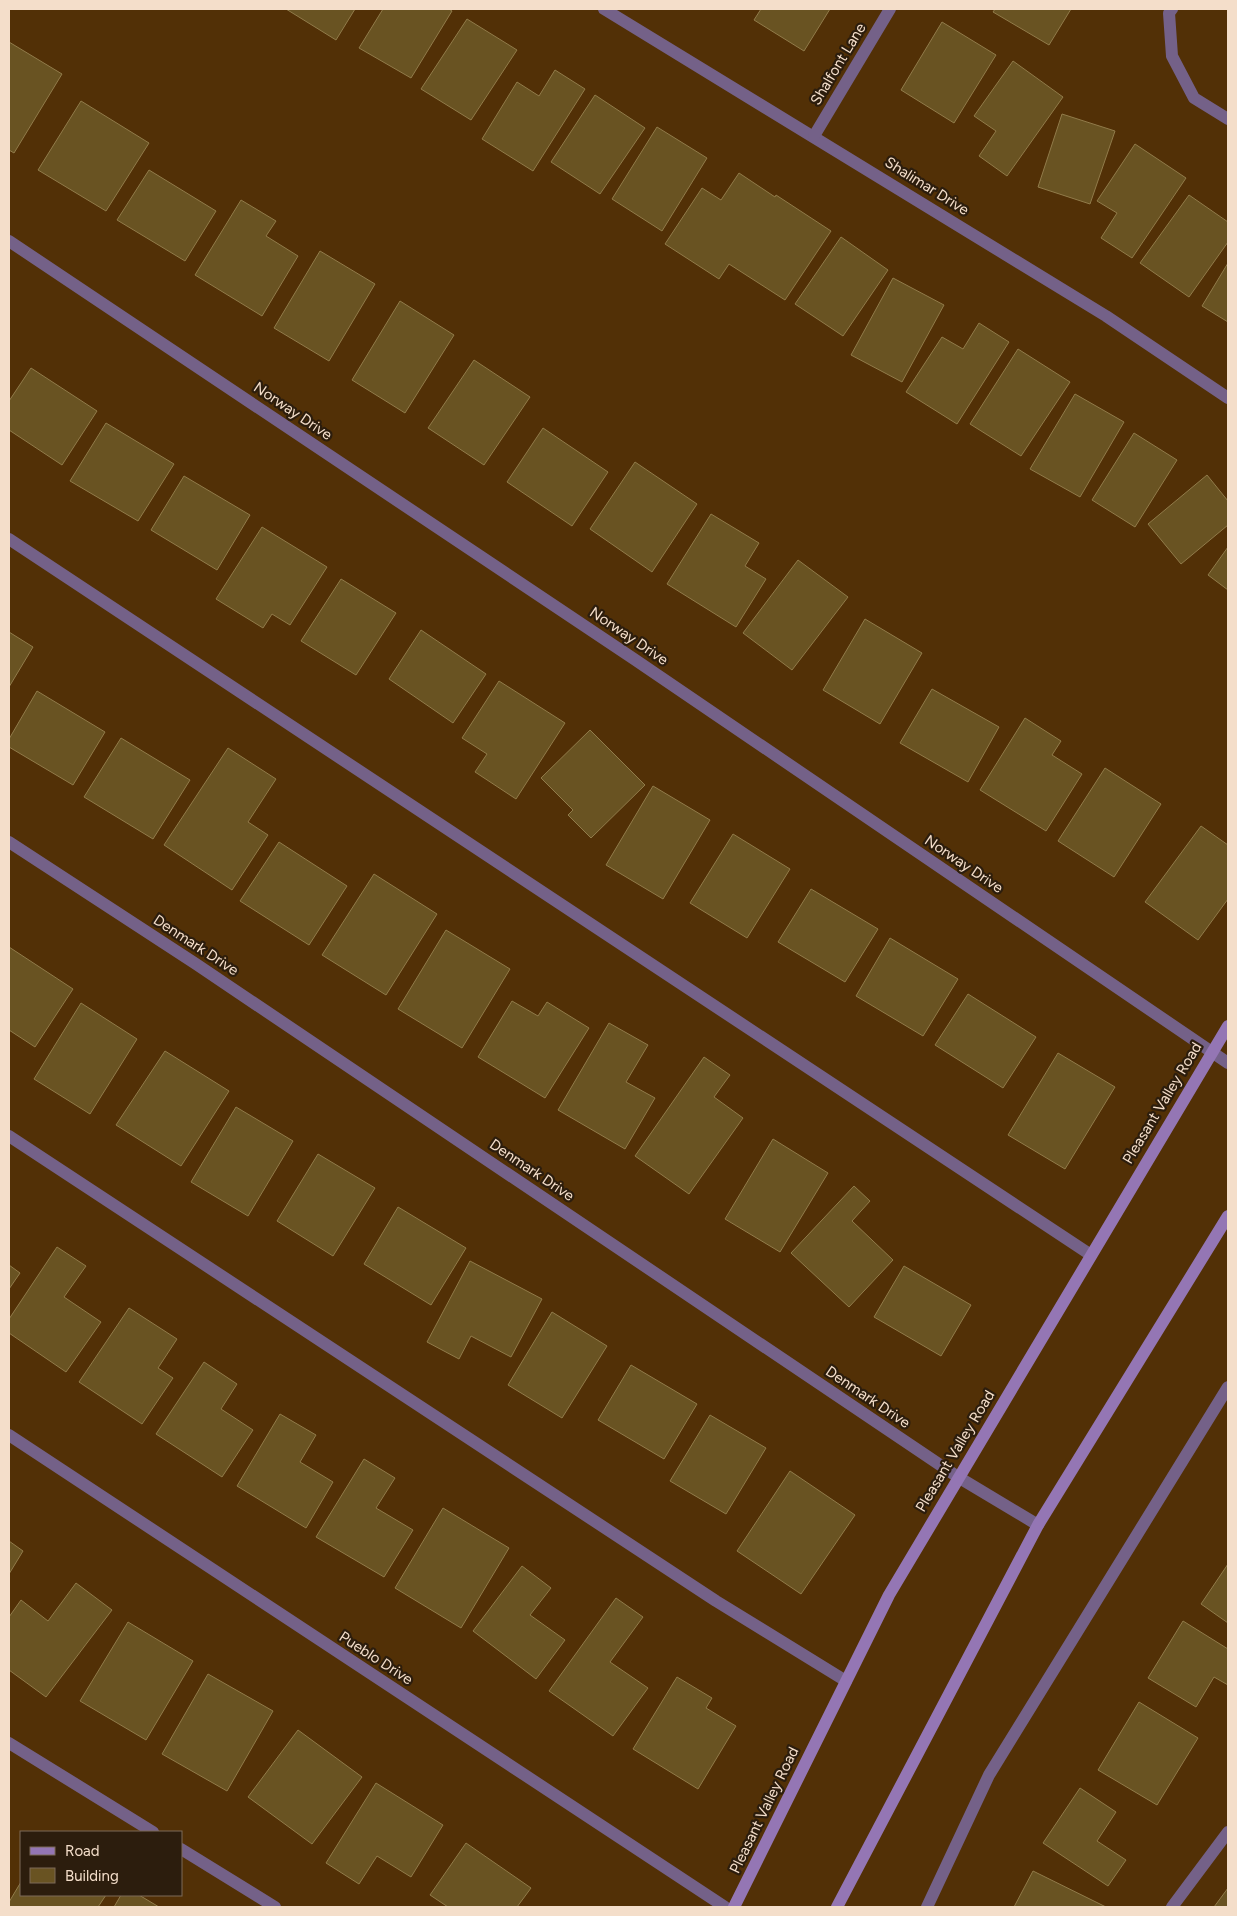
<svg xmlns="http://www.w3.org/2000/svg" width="1237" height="1916" viewBox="0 0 1237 1916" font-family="Figtree,sans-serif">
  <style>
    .building { fill: #695322; stroke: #917b4a }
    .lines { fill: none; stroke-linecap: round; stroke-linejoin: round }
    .service { stroke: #746188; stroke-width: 12 }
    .minor { stroke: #746188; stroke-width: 12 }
    .secondary { stroke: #9476b4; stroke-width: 12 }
    .labels { text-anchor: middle; stroke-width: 4.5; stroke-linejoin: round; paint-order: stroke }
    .street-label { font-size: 15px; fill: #f4deca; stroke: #2c1d0d }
  </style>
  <rect width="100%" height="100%" fill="#523006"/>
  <!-- building -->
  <g class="building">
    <polygon points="286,9 355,9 336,40"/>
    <polygon points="383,9 449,9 452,11 411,78 359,48"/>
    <polygon points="761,9 830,9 804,51 754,20"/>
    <polygon points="995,9 1071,9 1049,45 993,12"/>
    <polygon points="467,19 517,50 471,120 421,89"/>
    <polygon points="942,22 996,55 954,123 901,90"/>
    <polygon points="9,42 62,74 14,153 9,150"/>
    <polygon points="1013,61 1063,97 1007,176 979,156 996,131 974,116"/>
    <polygon points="555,70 585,89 533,171 482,139 517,82 539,96"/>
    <polygon points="595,95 645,128 600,194 551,162"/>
    <polygon points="81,101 149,143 106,211 38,170"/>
    <polygon points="1062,114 1115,131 1090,204 1038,187"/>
    <polygon points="657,127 707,158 662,231 612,199"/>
    <polygon points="1135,144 1186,178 1132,258 1101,238 1117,213 1097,201"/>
    <polygon points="149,170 216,211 185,261 117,220"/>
    <polygon points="739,173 775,197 776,195 831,231 785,300 729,264 719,279 665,244 702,188 721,200"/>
    <polygon points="1189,195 1228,222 1228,242 1189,297 1140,263"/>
    <polygon points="241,200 276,221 266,236 298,256 262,316 195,275"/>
    <polygon points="841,237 888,270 843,336 795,304"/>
    <polygon points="320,251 375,284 329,361 274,328"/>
    <polygon points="1228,263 1228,322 1202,306"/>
    <polygon points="893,278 944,305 902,382 851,355"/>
    <polygon points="400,301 454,335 405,413 352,380"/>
    <polygon points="979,323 1009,342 957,424 906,392 942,337 963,349"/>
    <polygon points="1018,349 1070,382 1021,456 970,424"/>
    <polygon points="474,360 530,397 484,465 428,428"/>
    <polygon points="31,368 97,411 62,465 9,430 9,401"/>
    <polygon points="1075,394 1124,422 1080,497 1030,469"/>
    <polygon points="106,423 174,464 138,521 70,481"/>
    <polygon points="543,428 608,472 572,526 507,482"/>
    <polygon points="1134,433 1177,460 1135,527 1092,500"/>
    <polygon points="635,462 697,504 652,572 590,529"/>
    <polygon points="1207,475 1228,501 1228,525 1181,564 1148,524"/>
    <polygon points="184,476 250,515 217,570 151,530"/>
    <polygon points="711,514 759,543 745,566 766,579 736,627 667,584"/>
    <polygon points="262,527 327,567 290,625 272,614 263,628 216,599"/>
    <polygon points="1228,547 1228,590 1208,575"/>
    <polygon points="798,560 848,597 792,670 743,633"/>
    <polygon points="341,579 396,613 356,675 301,641"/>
    <polygon points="865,619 922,653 880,724 823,690"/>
    <polygon points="421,630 486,674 453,723 389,679"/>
    <polygon points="9,632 33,647 9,687"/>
    <polygon points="499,681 565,723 516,799 475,772 487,754 462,738"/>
    <polygon points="932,689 999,727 968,782 900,743"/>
    <polygon points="37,691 105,732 73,785 9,747 9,739"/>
    <polygon points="1025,718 1061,741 1052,755 1082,774 1046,831 980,790"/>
    <polygon points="590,730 645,785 591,838 568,815 573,810 541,778"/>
    <polygon points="121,738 190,780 153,839 84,797"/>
    <polygon points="228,748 276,779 248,822 268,835 232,890 164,845"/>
    <polygon points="1105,768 1161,804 1114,877 1058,841"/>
    <polygon points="653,786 710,820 663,899 606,865"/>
    <polygon points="1201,826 1228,845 1228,899 1198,940 1145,902"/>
    <polygon points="733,834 790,869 747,938 690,903"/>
    <polygon points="279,842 347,886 309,945 240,901"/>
    <polygon points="374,874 437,914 386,995 322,955"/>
    <polygon points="811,889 878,929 845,982 778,942"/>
    <polygon points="446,930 510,969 462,1048 398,1009"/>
    <polygon points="890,938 958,979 923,1036 856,996"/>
    <polygon points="9,947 73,989 35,1047 9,1030"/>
    <polygon points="968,994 1036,1037 1003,1088 935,1045"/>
    <polygon points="512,1001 538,1016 547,1002 589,1028 545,1098 478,1057"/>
    <polygon points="81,1003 137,1039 90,1114 34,1079"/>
    <polygon points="609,1023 648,1045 626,1082 655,1098 625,1149 558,1110"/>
    <polygon points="165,1051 229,1091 181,1166 116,1125"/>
    <polygon points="1058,1053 1115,1087 1065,1169 1008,1135"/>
    <polygon points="704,1057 730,1075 714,1097 743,1118 689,1194 635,1156"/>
    <polygon points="236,1107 293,1141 248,1216 191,1182"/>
    <polygon points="773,1139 828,1173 780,1252 725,1219"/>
    <polygon points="318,1154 375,1188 333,1256 277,1221"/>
    <polygon points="854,1186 870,1201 852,1221 893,1260 849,1307 791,1253"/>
    <polygon points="398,1207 466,1248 431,1305 364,1264"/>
    <polygon points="57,1247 86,1266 64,1297 101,1322 66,1372 9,1333 9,1319"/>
    <polygon points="470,1261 542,1299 511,1357 471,1336 459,1359 427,1342"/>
    <polygon points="9,1265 20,1273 9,1289"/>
    <polygon points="904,1266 971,1305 941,1356 874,1317"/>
    <polygon points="129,1308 177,1339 158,1368 173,1378 142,1424 79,1382"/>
    <polygon points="552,1312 607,1346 562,1418 508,1385"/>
    <polygon points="204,1362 237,1384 221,1409 253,1430 222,1477 156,1434"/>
    <polygon points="631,1365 697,1404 664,1459 598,1420"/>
    <polygon points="280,1414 316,1435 300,1462 333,1482 306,1528 237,1486"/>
    <polygon points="710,1415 766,1448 726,1514 670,1481"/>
    <polygon points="364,1459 395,1478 376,1508 413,1530 384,1577 316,1537"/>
    <polygon points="790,1471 855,1515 801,1594 737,1551"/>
    <polygon points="443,1508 509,1548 461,1628 395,1588"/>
    <polygon points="9,1541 23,1551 9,1574"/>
    <polygon points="1228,1564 1228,1623 1201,1604"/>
    <polygon points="522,1566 551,1588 530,1615 565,1640 536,1679 473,1631"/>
    <polygon points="76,1583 112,1610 46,1697 9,1670 9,1617 21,1600 48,1621"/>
    <polygon points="616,1598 643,1617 610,1662 648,1688 613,1736 549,1691"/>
    <polygon points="1183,1621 1228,1649 1228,1685 1214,1677 1196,1707 1148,1678"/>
    <polygon points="128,1622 193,1661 146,1740 80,1701"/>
    <polygon points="208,1674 273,1711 227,1791 162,1754"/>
    <polygon points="677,1677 712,1698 706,1708 736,1726 698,1789 633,1749"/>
    <polygon points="1139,1702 1198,1738 1157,1805 1098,1770"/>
    <polygon points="298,1730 362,1777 312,1844 248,1797"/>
    <polygon points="376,1783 443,1825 411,1877 377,1856 359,1884 326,1863"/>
    <polygon points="1080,1788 1116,1812 1097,1841 1126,1860 1108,1886 1043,1843"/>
    <polygon points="466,1843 531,1888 517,1907 448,1907 430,1895"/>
    <polygon points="1033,1871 1106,1907 1014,1907"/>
    <polygon points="21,1882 21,1895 106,1895 98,1907 9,1907 9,1902"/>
    <polygon points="1228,1888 1228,1907 1214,1907"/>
    <polygon points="121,1895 139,1895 159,1907 114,1907"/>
  </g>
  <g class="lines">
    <!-- service -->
    <g class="service">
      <polyline points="1172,9 1169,13 1172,56 1194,98 1228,119"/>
      <polyline points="9,539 1091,1255"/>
      <polyline points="9,1136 716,1601 846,1681"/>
      <polyline points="9,1743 153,1832"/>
      <polyline points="181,1849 275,1907"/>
      <polyline points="927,1907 989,1775 1228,1387"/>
      <polyline points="1172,1907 1228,1832"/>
    </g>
    <!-- minor -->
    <g class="minor">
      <polyline points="604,9 1106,316 1228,398"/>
      <polyline points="814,136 890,9"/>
      <polyline points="9,241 634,659 1228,1063"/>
      <polyline points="9,842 196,964 958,1477 1038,1525"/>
      <polyline points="9,1435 725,1907"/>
    </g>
    <!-- secondary -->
    <g class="secondary">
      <polyline points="734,1907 889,1595 1228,1026"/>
      <polyline points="837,1907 1038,1525 1228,1216"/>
    </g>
  </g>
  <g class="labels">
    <!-- street labels -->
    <g class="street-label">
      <text transform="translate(838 64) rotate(-59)" y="5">Shalfont Lane</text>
      <text transform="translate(927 186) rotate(32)" y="5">Shalimar Drive</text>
      <text transform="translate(293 411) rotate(34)" y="5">Norway Drive</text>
      <text transform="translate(629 636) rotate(34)" y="5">Norway Drive</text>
      <text transform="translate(964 864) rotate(34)" y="5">Norway Drive</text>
      <text transform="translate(196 945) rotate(33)" y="5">Denmark Drive</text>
      <text transform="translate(1162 1103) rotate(-59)" y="5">Pleasant Valley Road</text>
      <text transform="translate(532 1170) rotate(34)" y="5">Denmark Drive</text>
      <text transform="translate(868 1397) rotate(34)" y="5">Denmark Drive</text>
      <text transform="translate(955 1451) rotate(-59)" y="5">Pleasant Valley Road</text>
      <text transform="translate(376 1658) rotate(33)" y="5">Pueblo Drive</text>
      <text transform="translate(764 1810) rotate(-64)" y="5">Pleasant Valley Road</text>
    </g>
  </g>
  <!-- border -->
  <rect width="1237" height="1916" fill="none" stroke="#f4deca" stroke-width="20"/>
  <!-- legend -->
  <rect x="20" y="1831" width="162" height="65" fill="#2c1d0d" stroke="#7c6a59"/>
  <rect x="30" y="1847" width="25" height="8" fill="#9476b4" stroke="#7c6a59"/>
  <text x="65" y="1856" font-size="15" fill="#f4deca">Road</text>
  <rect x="30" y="1868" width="25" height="15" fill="#695322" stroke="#7c6a59"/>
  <text x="65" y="1881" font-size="15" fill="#f4deca">Building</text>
</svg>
